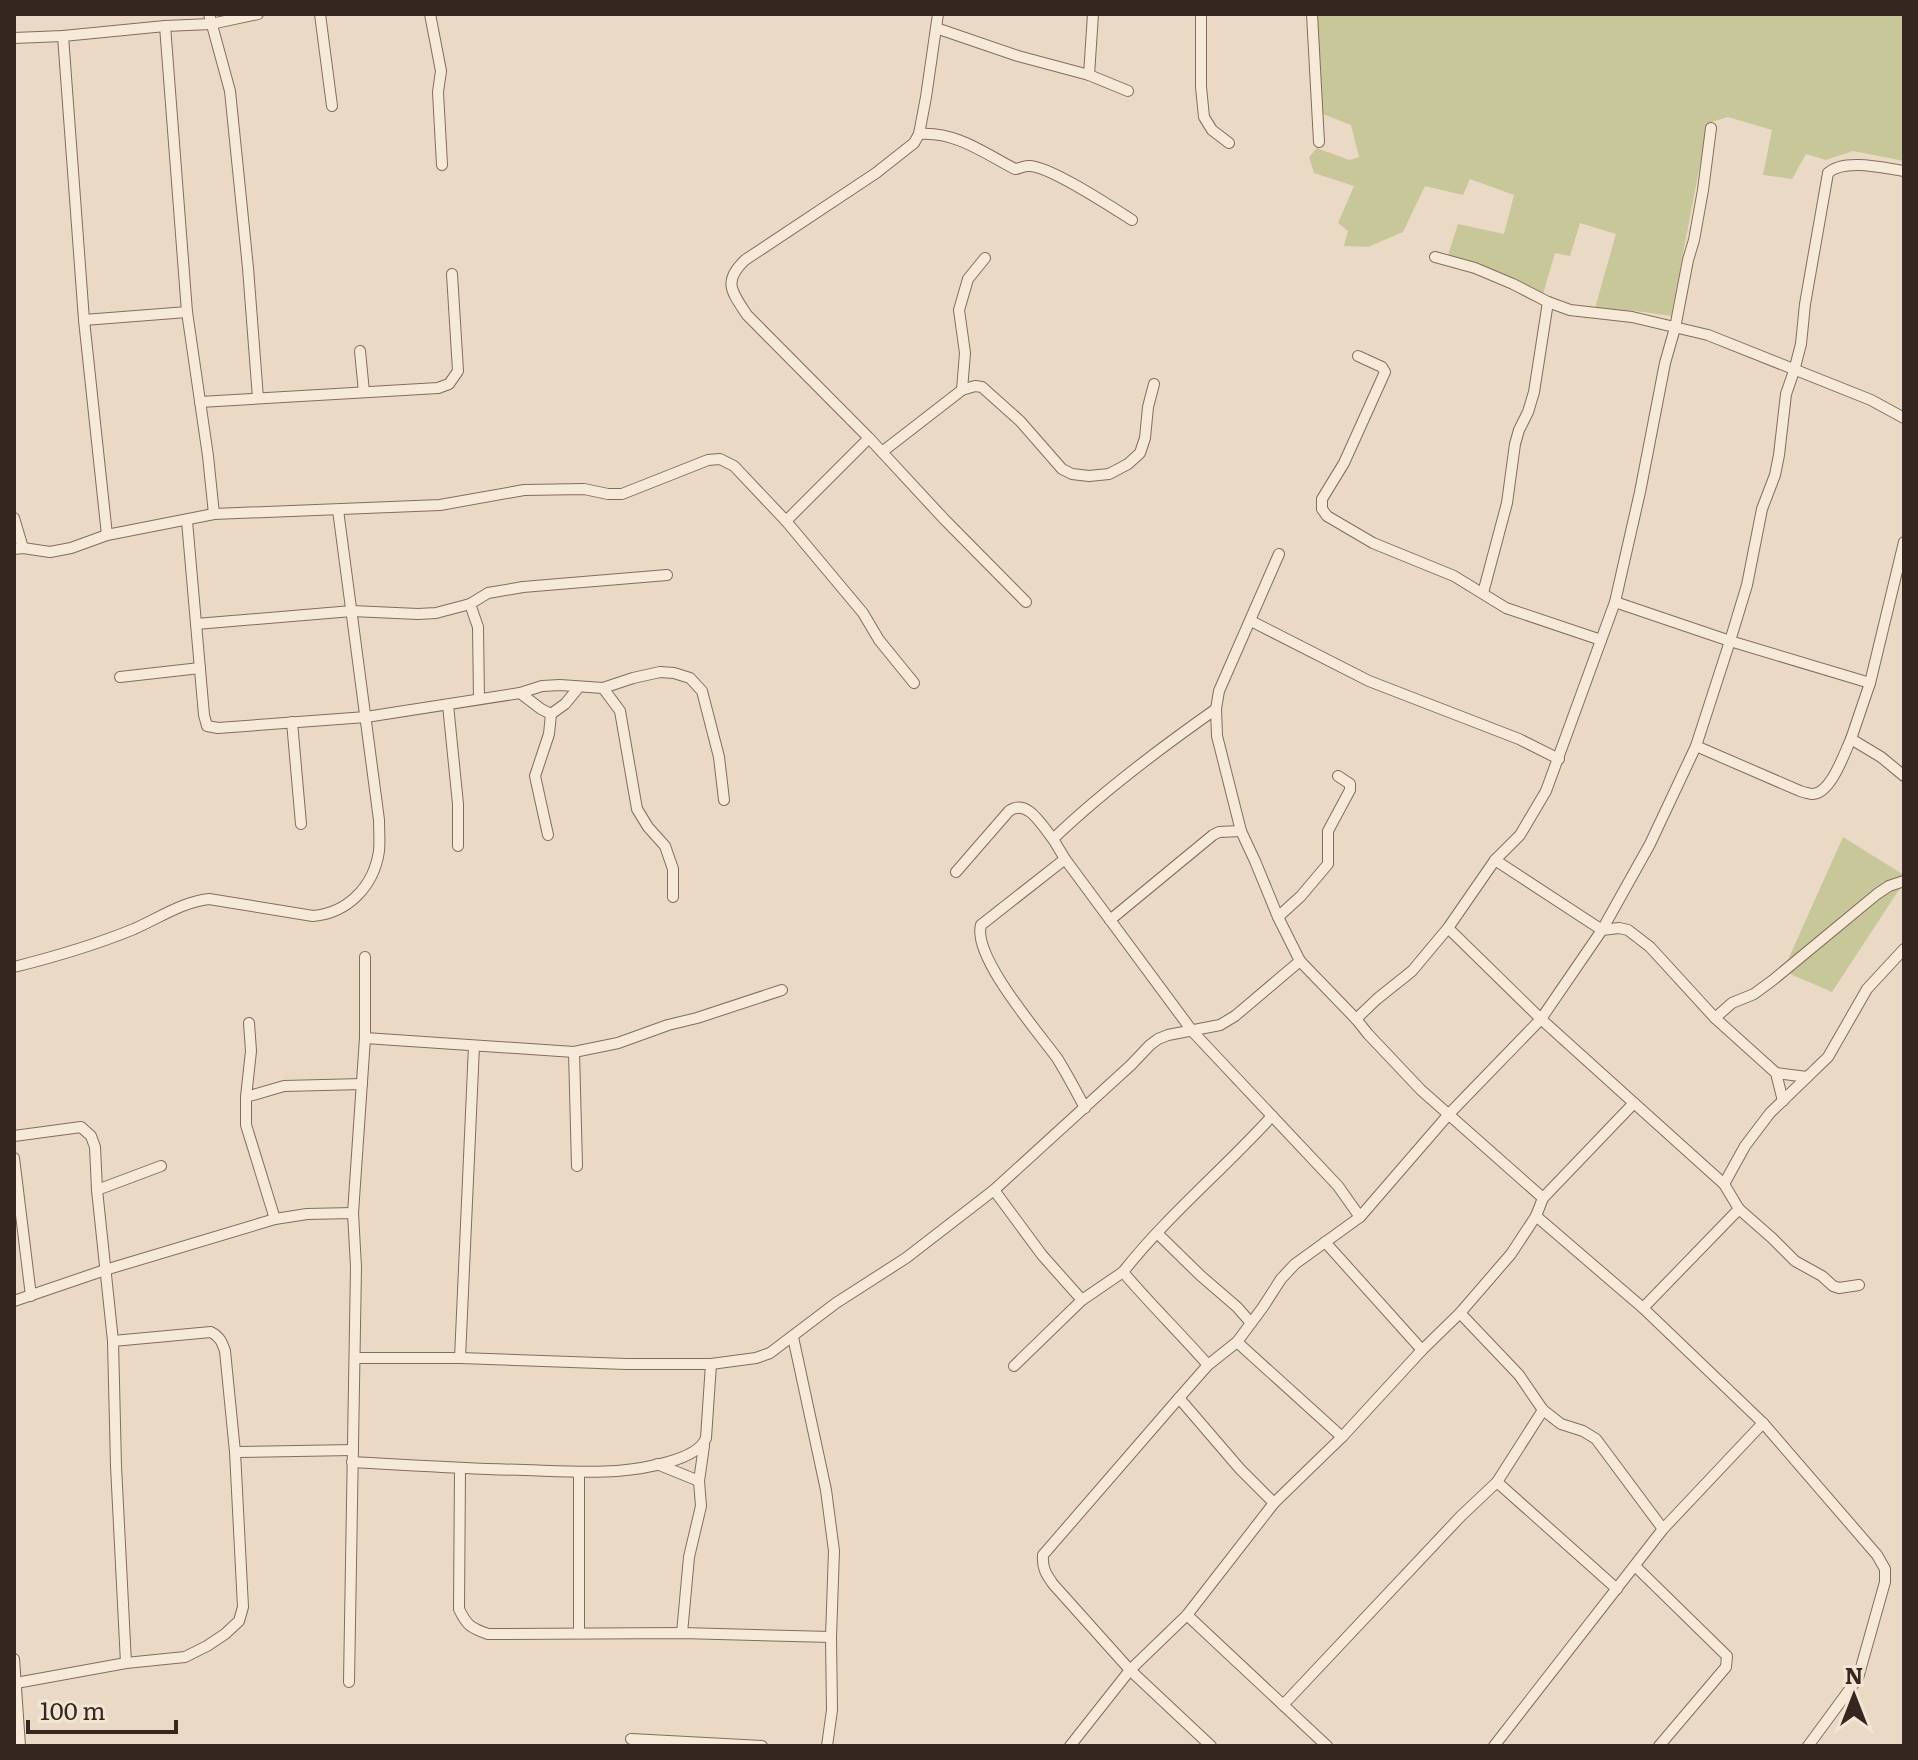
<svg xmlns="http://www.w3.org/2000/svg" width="1918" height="1760" viewBox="0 0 1918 1760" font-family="Literata,serif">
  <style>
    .green { fill: #c7c79a }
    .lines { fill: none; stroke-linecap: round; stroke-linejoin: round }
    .street-casing { stroke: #846c5c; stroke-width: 12 }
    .street { stroke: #f6e9d7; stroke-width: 10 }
  </style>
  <rect width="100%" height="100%" fill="#eadac5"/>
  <!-- green -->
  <g class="green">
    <polygon points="1317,14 1904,14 1904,161 1853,151 1826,160 1806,154 1792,179 1763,175 1772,130 1728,117 1708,123 1671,316 1636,311 1595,308 1616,234 1580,223 1570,256 1555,253 1543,294 1483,267 1448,255 1458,224 1504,234 1514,195 1470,179 1463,195 1425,186 1403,232 1368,247 1344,246 1348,231 1338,223 1354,186 1314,173 1309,157 1317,148 1349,160 1359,157 1351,125 1323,114 1316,33"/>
    <polygon points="1843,837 1904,875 1904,882 1832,992 1783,971"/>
  </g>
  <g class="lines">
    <defs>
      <g id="street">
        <polyline points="209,14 230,91 248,268 258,398"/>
        <polyline points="320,14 332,106"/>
        <polyline points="430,14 441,71 438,92 442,165"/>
        <polyline points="1093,14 1089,75 1128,91"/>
        <polyline points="1201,14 1201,87 1204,117 1212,130 1229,143"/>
        <polyline points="1312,14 1319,142"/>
        <polyline points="165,26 187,312 208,456 214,514 440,505 524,490 584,489 608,494 622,494 708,460 720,459 734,466 786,521 863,613 879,640 914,683"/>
        <polyline points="936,28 1018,56 1089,75"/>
        <polyline points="63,36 84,320 107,535"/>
        <polyline points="14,38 63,36 165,26 211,24 258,14"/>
        <path d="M919,134C955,131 984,153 1015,169C1019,169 1023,166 1028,166C1047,164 1113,208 1132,220"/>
        <polyline points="1435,257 1475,268 1513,284 1548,302 1570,310 1632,317 1708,335 1871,400 1904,418"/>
        <polyline points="84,320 187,312"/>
        <polyline points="360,351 364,392"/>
        <polyline points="1358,356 1382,367 1385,372 1344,463 1322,499 1322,509 1327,516 1373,543 1454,576 1506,608 1601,640"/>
        <polyline points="962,390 965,353 959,310 968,279 985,258"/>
        <polyline points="200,402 438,388 449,384 458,371 452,274"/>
        <polyline points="869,438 944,519 1026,602"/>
        <polyline points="882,452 962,390 975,386 982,387 1020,421 1062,469 1072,474 1089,476 1109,474 1128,464 1140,453 1145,438 1148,407 1154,384"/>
        <polyline points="14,518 23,548"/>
        <polyline points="187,521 204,715 207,726 218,728 366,717 520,693 542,686 560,685 603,688 633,678 660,672 674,673 690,678 702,691 719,757 724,800"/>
        <path d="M786,521L869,438L747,315C732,292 722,282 745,260L876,173L914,143L919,134L926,97L938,14"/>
        <polyline points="1904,542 1870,683 1851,739 1881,757 1904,776"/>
        <polyline points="14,549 23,548 50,552 71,548 107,535 214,514"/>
        <polyline points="1279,554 1219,691 1216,709 1217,736 1241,831 1255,861 1278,917 1300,961"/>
        <polyline points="1483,593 1507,503 1515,444 1519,430 1528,412 1534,392 1548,302"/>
        <polyline points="1615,602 1640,492 1665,363 1675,328 1688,260 1694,240 1703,190 1711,128"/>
        <polyline points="1251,621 1369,681 1519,739 1559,759"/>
        <polyline points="196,624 352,611 418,614 436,613 470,604"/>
        <polyline points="120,677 200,668"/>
        <polyline points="603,688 620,711 637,809 648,827 665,846 673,869 673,897"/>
        <polyline points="520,693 541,709 551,714 549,734 535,776 548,835"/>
        <polyline points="479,699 478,627 470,604 488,593 523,587 667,575"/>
        <polyline points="448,705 458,804 458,846"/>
        <path d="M1216,709C1159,749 1103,791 1053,839L1065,859L1193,1032L1338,1186L1360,1217L1449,1114L1541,1019L1602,930L1650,844L1696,746L1800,791C1802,792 1811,794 1813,794C1831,793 1844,754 1851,739"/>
        <polyline points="551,714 565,704 579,687"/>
        <polyline points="292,722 301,824"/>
        <path d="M1696,746L1730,641L1747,585L1762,509L1775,475L1779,455L1786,394L1794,371L1801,344L1805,304L1828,173C1844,158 1884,168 1904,171"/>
        <path d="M1065,859L981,925C972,956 1038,1032 1057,1058C1067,1074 1076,1091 1085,1108"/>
        <polyline points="1495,860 1520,835 1546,791 1615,602 1730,641 1870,683"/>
        <path d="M956,872L1009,811C1028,798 1042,826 1053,839"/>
        <polyline points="1278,917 1301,896 1328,864 1328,831 1350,790 1350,784 1338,776"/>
        <polyline points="1110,920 1213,835 1219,832 1241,831"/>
        <path d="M14,967C54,957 95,945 134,929C159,918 182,902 209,899L313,916C348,913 374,886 379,851C380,841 379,830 379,820L338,510"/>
        <polyline points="1715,1018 1732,1003 1754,994 1773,980 1877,894 1889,886 1904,881"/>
        <polyline points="1356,1019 1377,999 1412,971 1448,928"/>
        <polyline points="249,1023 251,1051 246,1097 246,1125 275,1219"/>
        <polyline points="365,1038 574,1052 618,1043 668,1025 697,1018 782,990"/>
        <polyline points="574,1052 577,1166"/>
        <polyline points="1776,1073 1807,1077"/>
        <polyline points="246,1097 284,1086 362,1084"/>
        <polyline points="1634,1103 1724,1184 1745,1146 1770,1113 1828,1057 1867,989 1904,949"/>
        <polyline points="14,1136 81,1127 91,1136 95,1147 97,1190"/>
        <polyline points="14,1158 31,1296"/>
        <polyline points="994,1190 1042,1255 1082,1300"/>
        <polyline points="1739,1209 1772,1238 1795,1261 1822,1276 1833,1286 1839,1288 1859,1285"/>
        <polyline points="353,1213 365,1038 365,957"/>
        <polyline points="1536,1216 1643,1308 1763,1423 1877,1555 1885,1569 1885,1582 1858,1678 1808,1746"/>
        <polyline points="1157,1233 1201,1276 1237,1307 1251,1323"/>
        <polyline points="1325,1242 1422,1350"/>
        <path d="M1123,1272C1167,1216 1224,1169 1272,1116"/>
        <polyline points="14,1301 105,1270 275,1219 307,1214 353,1213 356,1267 349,1682"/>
        <polyline points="1643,1308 1739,1209 1724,1184"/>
        <polyline points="1460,1313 1519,1375 1543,1410 1561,1424 1583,1431 1596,1439 1663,1529"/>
        <polyline points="793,1337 826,1490 834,1551 831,1637 832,1710 827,1746"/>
        <polyline points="1237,1342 1342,1437"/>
        <polyline points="355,1358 460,1358 626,1364 711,1364 756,1358 770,1353 836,1303 906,1258 994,1190 1131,1065 1150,1045 1158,1039 1168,1035 1220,1025 1235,1016 1300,961 1356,1019 1368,1034 1421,1090 1543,1198 1634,1103 1541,1019 1448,928 1495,860 1602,930 1619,928 1628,930 1650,947 1715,1018 1776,1073 1783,1101"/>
        <polyline points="460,1358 474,1046"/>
        <path d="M1014,1366L1082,1300L1123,1272C1150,1304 1180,1333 1208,1365"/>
        <path d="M1179,1398L1043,1555C1042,1568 1046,1574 1053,1584L1130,1670L1211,1746"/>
        <polyline points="235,1452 353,1450"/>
        <path d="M352,1462C410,1465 467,1469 525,1470C556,1471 587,1473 617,1471C640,1469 698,1461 706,1438L711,1364"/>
        <polyline points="657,1464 699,1481"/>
        <path d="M460,1468L459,1609C467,1626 471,1628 488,1634L682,1633L831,1637"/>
        <polyline points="579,1472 579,1633"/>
        <polyline points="1497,1482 1617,1589"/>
        <polyline points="1274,1503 1240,1469 1179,1398 1208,1365 1237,1342 1263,1307 1281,1279 1295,1264 1360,1217"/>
        <polyline points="1635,1566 1727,1656 1726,1667 1659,1746"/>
        <polyline points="1187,1615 1327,1746"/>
        <polyline points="682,1633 689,1557 701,1506 699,1481 704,1446"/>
        <polyline points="14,1659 20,1746"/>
        <polyline points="126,1663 116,1466 113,1341 97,1190 161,1166"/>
        <path d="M16,1683L126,1663L185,1657L207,1646L225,1634L239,1621L243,1607L235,1452L225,1351C222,1342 220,1337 211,1332L113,1341"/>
        <polyline points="1283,1705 1461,1516 1497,1482 1543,1410"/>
        <polyline points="631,1739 762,1746"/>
        <polyline points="1070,1746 1130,1670 1187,1615 1274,1503 1342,1437 1422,1350 1460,1313 1511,1254 1536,1216 1543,1198"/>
        <polyline points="1494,1746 1663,1529 1763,1423"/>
      </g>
    </defs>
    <!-- street casing -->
    <use href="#street" class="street-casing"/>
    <!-- street -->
    <use href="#street" class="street"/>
  </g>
  <!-- border -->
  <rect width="1918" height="1760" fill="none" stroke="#35271f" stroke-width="32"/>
  <!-- north arrow -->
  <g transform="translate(1854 1696)" stroke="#f2e5d4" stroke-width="6" paint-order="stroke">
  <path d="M0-6L14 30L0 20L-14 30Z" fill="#35271f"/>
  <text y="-12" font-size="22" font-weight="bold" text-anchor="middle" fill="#35271f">N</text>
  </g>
  <!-- scale -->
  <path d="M28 1720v12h148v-12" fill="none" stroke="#35271f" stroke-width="4"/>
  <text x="40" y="1720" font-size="24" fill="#35271f" stroke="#f2e5d4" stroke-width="6" paint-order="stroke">100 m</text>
</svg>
